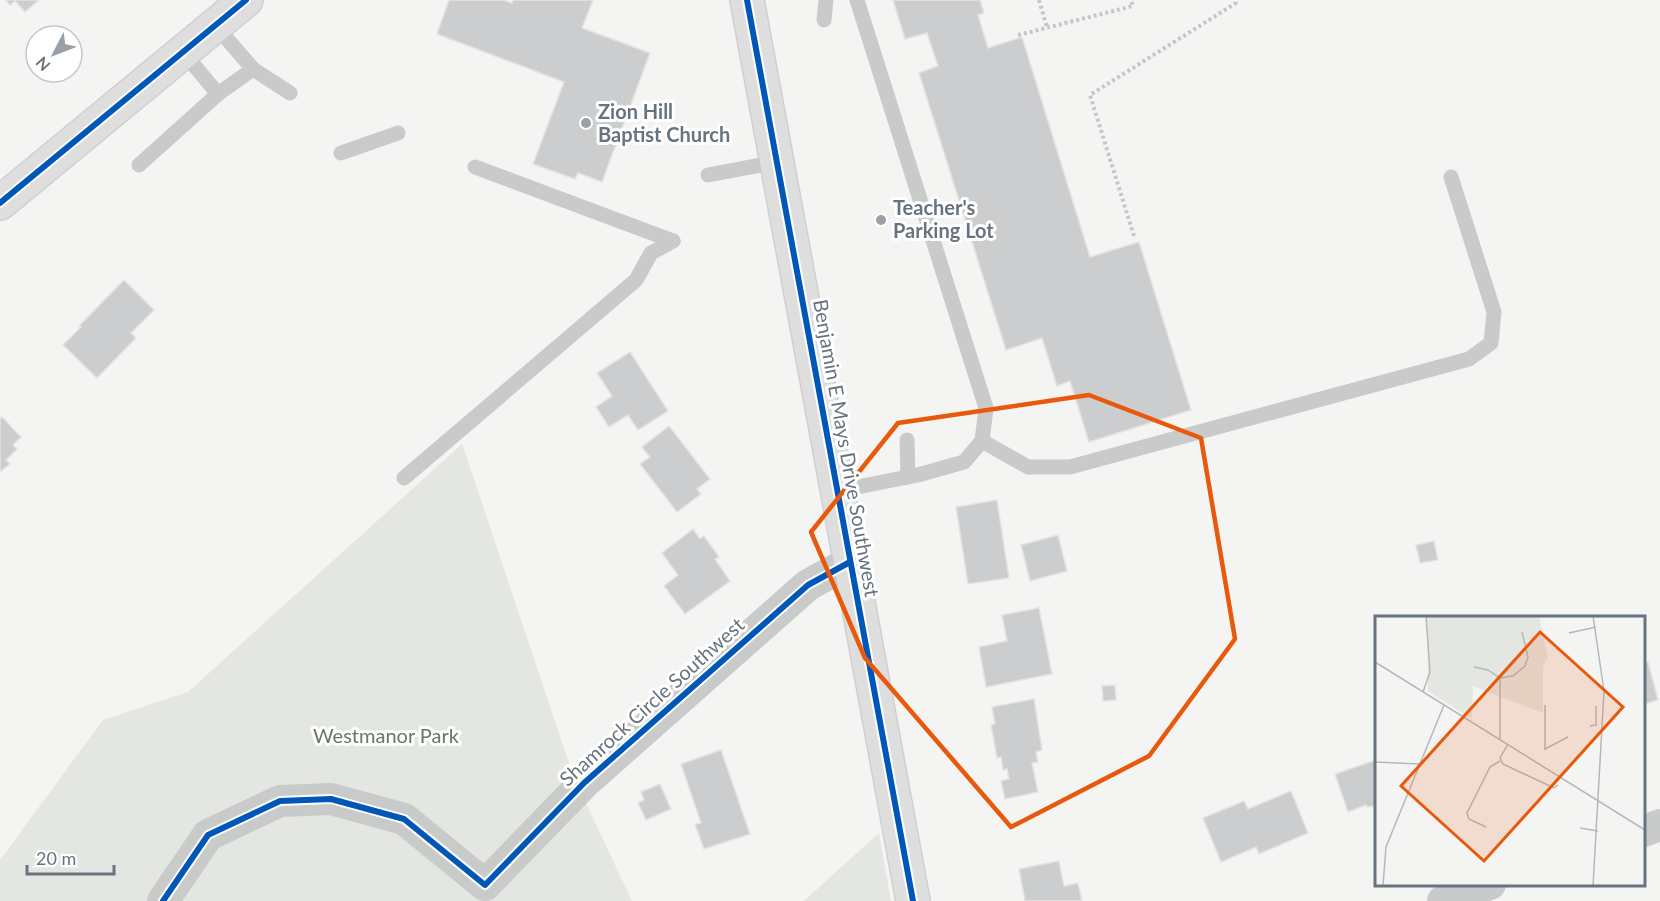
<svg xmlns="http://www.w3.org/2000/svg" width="1660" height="901" viewBox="0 0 1660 901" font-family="Lato,sans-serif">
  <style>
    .green { fill: #e4e6e1 }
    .building { fill: #cccdce; stroke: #e3e3e2; stroke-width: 1.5 }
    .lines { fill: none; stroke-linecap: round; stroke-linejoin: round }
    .secondary-casing { stroke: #d0d0d1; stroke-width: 36 }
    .path { stroke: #c6c6c7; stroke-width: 4; stroke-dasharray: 3 3; stroke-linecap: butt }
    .lane { stroke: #c9caca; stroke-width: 15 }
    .street { stroke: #c9caca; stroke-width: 32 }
    .secondary { stroke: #dededf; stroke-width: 33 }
    .cycleway-casing { stroke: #fff; stroke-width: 10 }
    .cycleway { stroke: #0057b8; stroke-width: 6 }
    .marked { fill: none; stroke: #e8590c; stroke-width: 4.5; stroke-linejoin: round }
    .poi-dot { fill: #99a0a8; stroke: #fff; stroke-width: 2 }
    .labels { text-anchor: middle; stroke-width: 6; stroke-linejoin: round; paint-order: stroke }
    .poi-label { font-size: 20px; font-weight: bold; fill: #68737f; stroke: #fff; text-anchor: start }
    .street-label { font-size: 20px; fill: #68737f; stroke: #fff }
    .park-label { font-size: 20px; fill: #687765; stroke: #fff }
    .inset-road { fill: none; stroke: #b4b8be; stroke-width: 1.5 }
    .view { fill: #e8590c; fill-opacity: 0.15; stroke: #e8590c; stroke-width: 3 }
    .inset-edge { fill: none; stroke: #68737f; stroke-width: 3 }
  </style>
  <rect width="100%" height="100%" fill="#f4f4f3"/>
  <!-- green -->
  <g class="green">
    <polygon points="462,444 574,778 632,901 0,901 0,860 103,720 188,692"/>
    <polygon points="879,833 891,901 804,901"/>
  </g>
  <!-- building -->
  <g class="building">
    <polygon points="6,0 39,0 25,12 15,1 10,5"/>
    <polygon points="449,0 503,0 512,3 513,0 593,0 582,28 650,53 602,182 578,173 575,179 533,164 564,82 437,34"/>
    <polygon points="893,0 980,0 984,13 978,15 988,48 1022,37 1090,257 1139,242 1191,410 1089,442 1070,381 1057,386 1042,338 1006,350 919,73 938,66 927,33 905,39"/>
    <polygon points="124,280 154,310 131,333 136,338 97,378 63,345 81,327 79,326"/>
    <polygon points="630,352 668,411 638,430 628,415 609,427 596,407 612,396 597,373"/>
    <polygon points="2,417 21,437 13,445 17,449 6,460 10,464 0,472 0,419"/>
    <polygon points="669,426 710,479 697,489 701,494 677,512 640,464 650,457 642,447"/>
    <polygon points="997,500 1009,578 968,584 956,507"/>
    <polygon points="693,529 700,539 704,536 719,557 715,559 730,581 685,614 664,586 678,575 662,553"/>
    <polygon points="1058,535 1067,571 1030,581 1021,545"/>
    <polygon points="1434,541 1438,560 1420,563 1416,545"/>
    <polygon points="1039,608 1052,674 986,687 979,647 1007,641 1002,615"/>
    <polygon points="1648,662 1658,700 1644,704 1644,663"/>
    <polygon points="1115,685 1116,700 1103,701 1102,686"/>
    <polygon points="1034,699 1042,750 1036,752 1038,762 1032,763 1038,792 1005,799 1001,781 1009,779 1007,769 1003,770 1001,757 997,758 991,725 995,724 992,707"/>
    <polygon points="721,750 750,834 704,849 695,824 701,823 681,764"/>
    <polygon points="1376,760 1376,806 1367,807 1366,805 1348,812 1335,774"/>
    <polygon points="660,784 671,809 646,820 638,803 644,800 641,792"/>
    <polygon points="1291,791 1308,833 1259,854 1256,847 1221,862 1203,818 1244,801 1248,809"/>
    <polygon points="1059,861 1064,886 1078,883 1082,901 1025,901 1019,869"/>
  </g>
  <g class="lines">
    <defs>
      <g id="secondary">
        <polyline points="747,0 913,901"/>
        <polyline points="0,203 246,0"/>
      </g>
    </defs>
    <!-- secondary casing -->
    <use href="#secondary" class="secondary-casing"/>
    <!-- path -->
    <g class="path">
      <polyline points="1039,0 1047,27"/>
      <polyline points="1018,35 1133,6 1131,0"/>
      <polyline points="1134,236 1090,95 1236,3 1235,0"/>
    </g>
    <!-- lane -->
    <g class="lane">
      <polyline points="824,20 826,0"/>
      <polyline points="215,25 253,69"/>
      <polyline points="183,52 218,94"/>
      <polyline points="341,153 398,133"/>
      <polyline points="139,165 218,94 253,69 290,93"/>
      <polyline points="475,167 673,241"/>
      <polyline points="708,175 777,162"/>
      <polyline points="907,440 908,477"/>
      <polyline points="982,441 1028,467 1070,467 1469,359 1491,343 1494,312 1451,177"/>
      <polyline points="404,478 636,280 651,253 673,241"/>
      <polyline points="837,491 918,475 964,462 982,441 986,408 857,0"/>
    </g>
    <!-- street -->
    <g class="street">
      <polyline points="1644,831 1660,825"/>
      <polyline points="163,901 208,835 280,801 331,799 404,819 485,885 584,783 808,585 850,562"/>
      <polyline points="1443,901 1490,884"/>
    </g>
    <!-- secondary -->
    <use href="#secondary" class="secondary"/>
    <defs>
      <g id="cycleway">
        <polyline points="747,0 913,901"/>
        <polyline points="0,203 246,0"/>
        <polyline points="163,901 208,835 280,801 331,799 404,819 485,885 584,783 808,585 850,562"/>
      </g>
    </defs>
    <!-- cycleway casing -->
    <use href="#cycleway" class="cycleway-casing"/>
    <!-- cycleway -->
    <use href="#cycleway" class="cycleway"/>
  </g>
  <!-- marked area -->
  <path class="marked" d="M1089,395L1201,438L1235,639L1149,756L1011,827L865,658L811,532L898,423Z"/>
  <!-- markers -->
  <g class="poi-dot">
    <circle cx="586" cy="123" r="6"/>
    <circle cx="881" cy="220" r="6"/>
  </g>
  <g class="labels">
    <!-- poi labels -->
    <g class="poi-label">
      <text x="598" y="119">Zion Hill<tspan x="598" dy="23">Baptist Church</tspan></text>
      <text x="893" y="215">Teacher's<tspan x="893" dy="23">Parking Lot</tspan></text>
    </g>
    <!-- street labels -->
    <g class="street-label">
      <text transform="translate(846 448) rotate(80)" y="7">Benjamin E Mays Drive Southwest</text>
      <text transform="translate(652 702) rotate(-42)" y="7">Shamrock Circle Southwest</text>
    </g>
    <!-- park labels -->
    <g class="park-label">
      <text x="386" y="743">Westmanor Park</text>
    </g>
  </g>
  <!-- overview -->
  <g transform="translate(1375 616)">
    <rect width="270" height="270" fill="#f4f4f3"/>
    <path d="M52,0H164L173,41L168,51V97L98,70L97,103L53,75Z" fill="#e4e6e1"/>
    <path class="inset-road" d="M194,17L221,11M0,46L270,214M99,51L113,54L125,62M48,76L55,56L51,0M170,89V133L193,121M215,110L221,109V90M125,123V62L138,60L150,50L153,41L147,16M133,128L125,142L128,148L179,172L183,169M0,146L45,148M111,211L94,203L92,197L115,151L125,145M205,212L223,215M270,221V241M8,270L11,231L69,89M218,270L229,75L218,0"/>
    <path class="view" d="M165,16L248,91L109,245L26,170Z"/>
    <rect width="270" height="270" class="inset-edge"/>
  </g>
  <!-- north arrow -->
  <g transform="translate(54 54) rotate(228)"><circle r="28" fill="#ffffff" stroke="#c3c7cc" stroke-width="1.5"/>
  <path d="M0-4.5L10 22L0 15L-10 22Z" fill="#99a0a8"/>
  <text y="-9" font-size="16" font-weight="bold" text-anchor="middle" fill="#68737f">N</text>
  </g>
  <!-- scale -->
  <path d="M27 865v9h87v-9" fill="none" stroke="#68737f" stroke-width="3"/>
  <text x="36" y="865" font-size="18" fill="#68737f" stroke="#ffffff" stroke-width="4.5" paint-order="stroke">20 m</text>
</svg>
